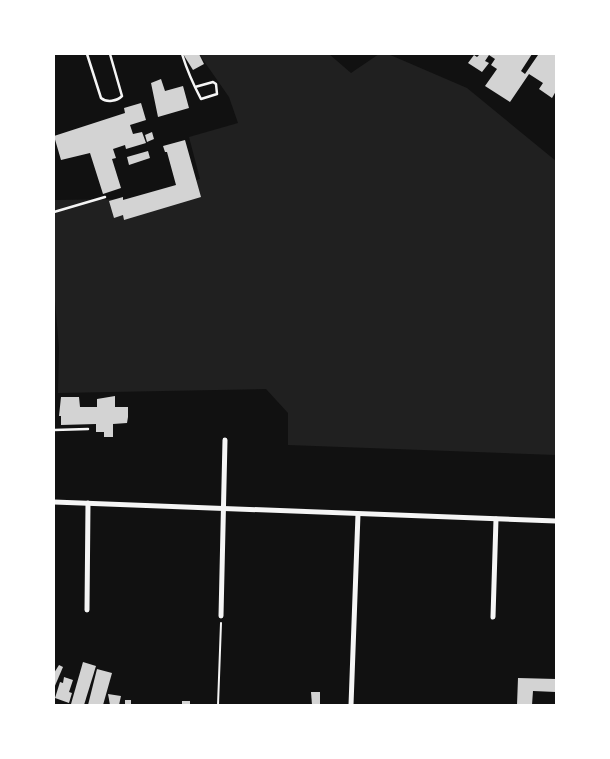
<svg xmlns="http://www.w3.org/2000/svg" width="610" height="759" viewBox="0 0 610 759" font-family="Quicksand,sans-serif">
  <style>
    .green { fill: #202020 }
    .building { fill: #d3d3d3 }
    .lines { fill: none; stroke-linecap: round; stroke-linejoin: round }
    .path { stroke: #f5f5f5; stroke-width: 2 }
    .service { stroke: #f5f5f5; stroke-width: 2.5 }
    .minor { stroke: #f5f5f5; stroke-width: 5 }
  </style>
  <rect width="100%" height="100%" fill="#111"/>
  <!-- green -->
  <polygon class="green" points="199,54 329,54 351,73 379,54 388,54 467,88 556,161 556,455 288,445 288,413 266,389 58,393 59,348 54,290 54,200 131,199 200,179 189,137 238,123 229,97"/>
  <!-- building -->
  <g class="building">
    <polygon points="183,54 199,54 204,64 193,70"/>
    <polygon points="480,54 532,54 521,71 525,74 538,55 536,54 556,54 556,91 552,98 539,89 543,83 529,74 510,102 485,86 497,69 491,65 495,59 489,55 485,61 489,63 482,72 468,63 474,55 477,57"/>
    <polygon points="161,79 165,91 183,86 189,108 158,117 151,83"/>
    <polygon points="141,103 146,120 130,125 133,134 142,132 146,143 126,149 125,145 113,149 116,158 112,159 121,188 103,194 90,153 61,160 54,136 125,113 124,108"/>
    <polygon points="152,132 154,139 147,142 145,135"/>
    <polygon points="185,140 201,197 124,220 123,215 114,218 109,201 123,197 123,200 176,185 167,152 165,152 163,146"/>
    <polygon points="148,151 150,158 129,165 127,157"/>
    <polygon points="115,396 115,407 128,407 128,417 127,423 113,424 113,437 104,437 104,432 96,432 96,424 61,425 61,416 59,416 61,397 79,397 80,407 97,407 97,399"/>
    <polygon points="83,662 96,666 84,705 76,705 71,704"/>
    <polygon points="59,665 63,667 54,688 54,673"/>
    <polygon points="97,669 112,673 103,705 88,705"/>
    <polygon points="64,677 73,680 69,692 72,693 69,703 55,698 60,682 63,683"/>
    <polygon points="518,678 556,679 556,692 533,691 532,705 517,705"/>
    <polygon points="311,692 320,692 320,705 312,705"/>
    <polygon points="108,694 121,696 119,705 110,705"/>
    <rect x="125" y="700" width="6" height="5"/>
    <rect x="182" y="701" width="8" height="4"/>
  </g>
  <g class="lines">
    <!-- path -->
    <polyline class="path" points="218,705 221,623"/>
    <!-- service -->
    <g class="service">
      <path d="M87,54L101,98C107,103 117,101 122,96L110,54"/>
      <path d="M182,54C187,70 193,84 201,99L217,94L216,84L213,82L195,87"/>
      <polyline points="54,212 105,197"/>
      <polyline points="54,430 88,429"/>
    </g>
    <!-- minor -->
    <g class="minor">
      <polyline points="54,502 556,521"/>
      <polyline points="87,610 88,503"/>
      <polyline points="221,616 225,440"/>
      <polyline points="493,617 496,519"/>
      <polyline points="351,705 358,514"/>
    </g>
  </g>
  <!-- border -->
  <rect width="610" height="759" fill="none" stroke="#ffffff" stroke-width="110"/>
</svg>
